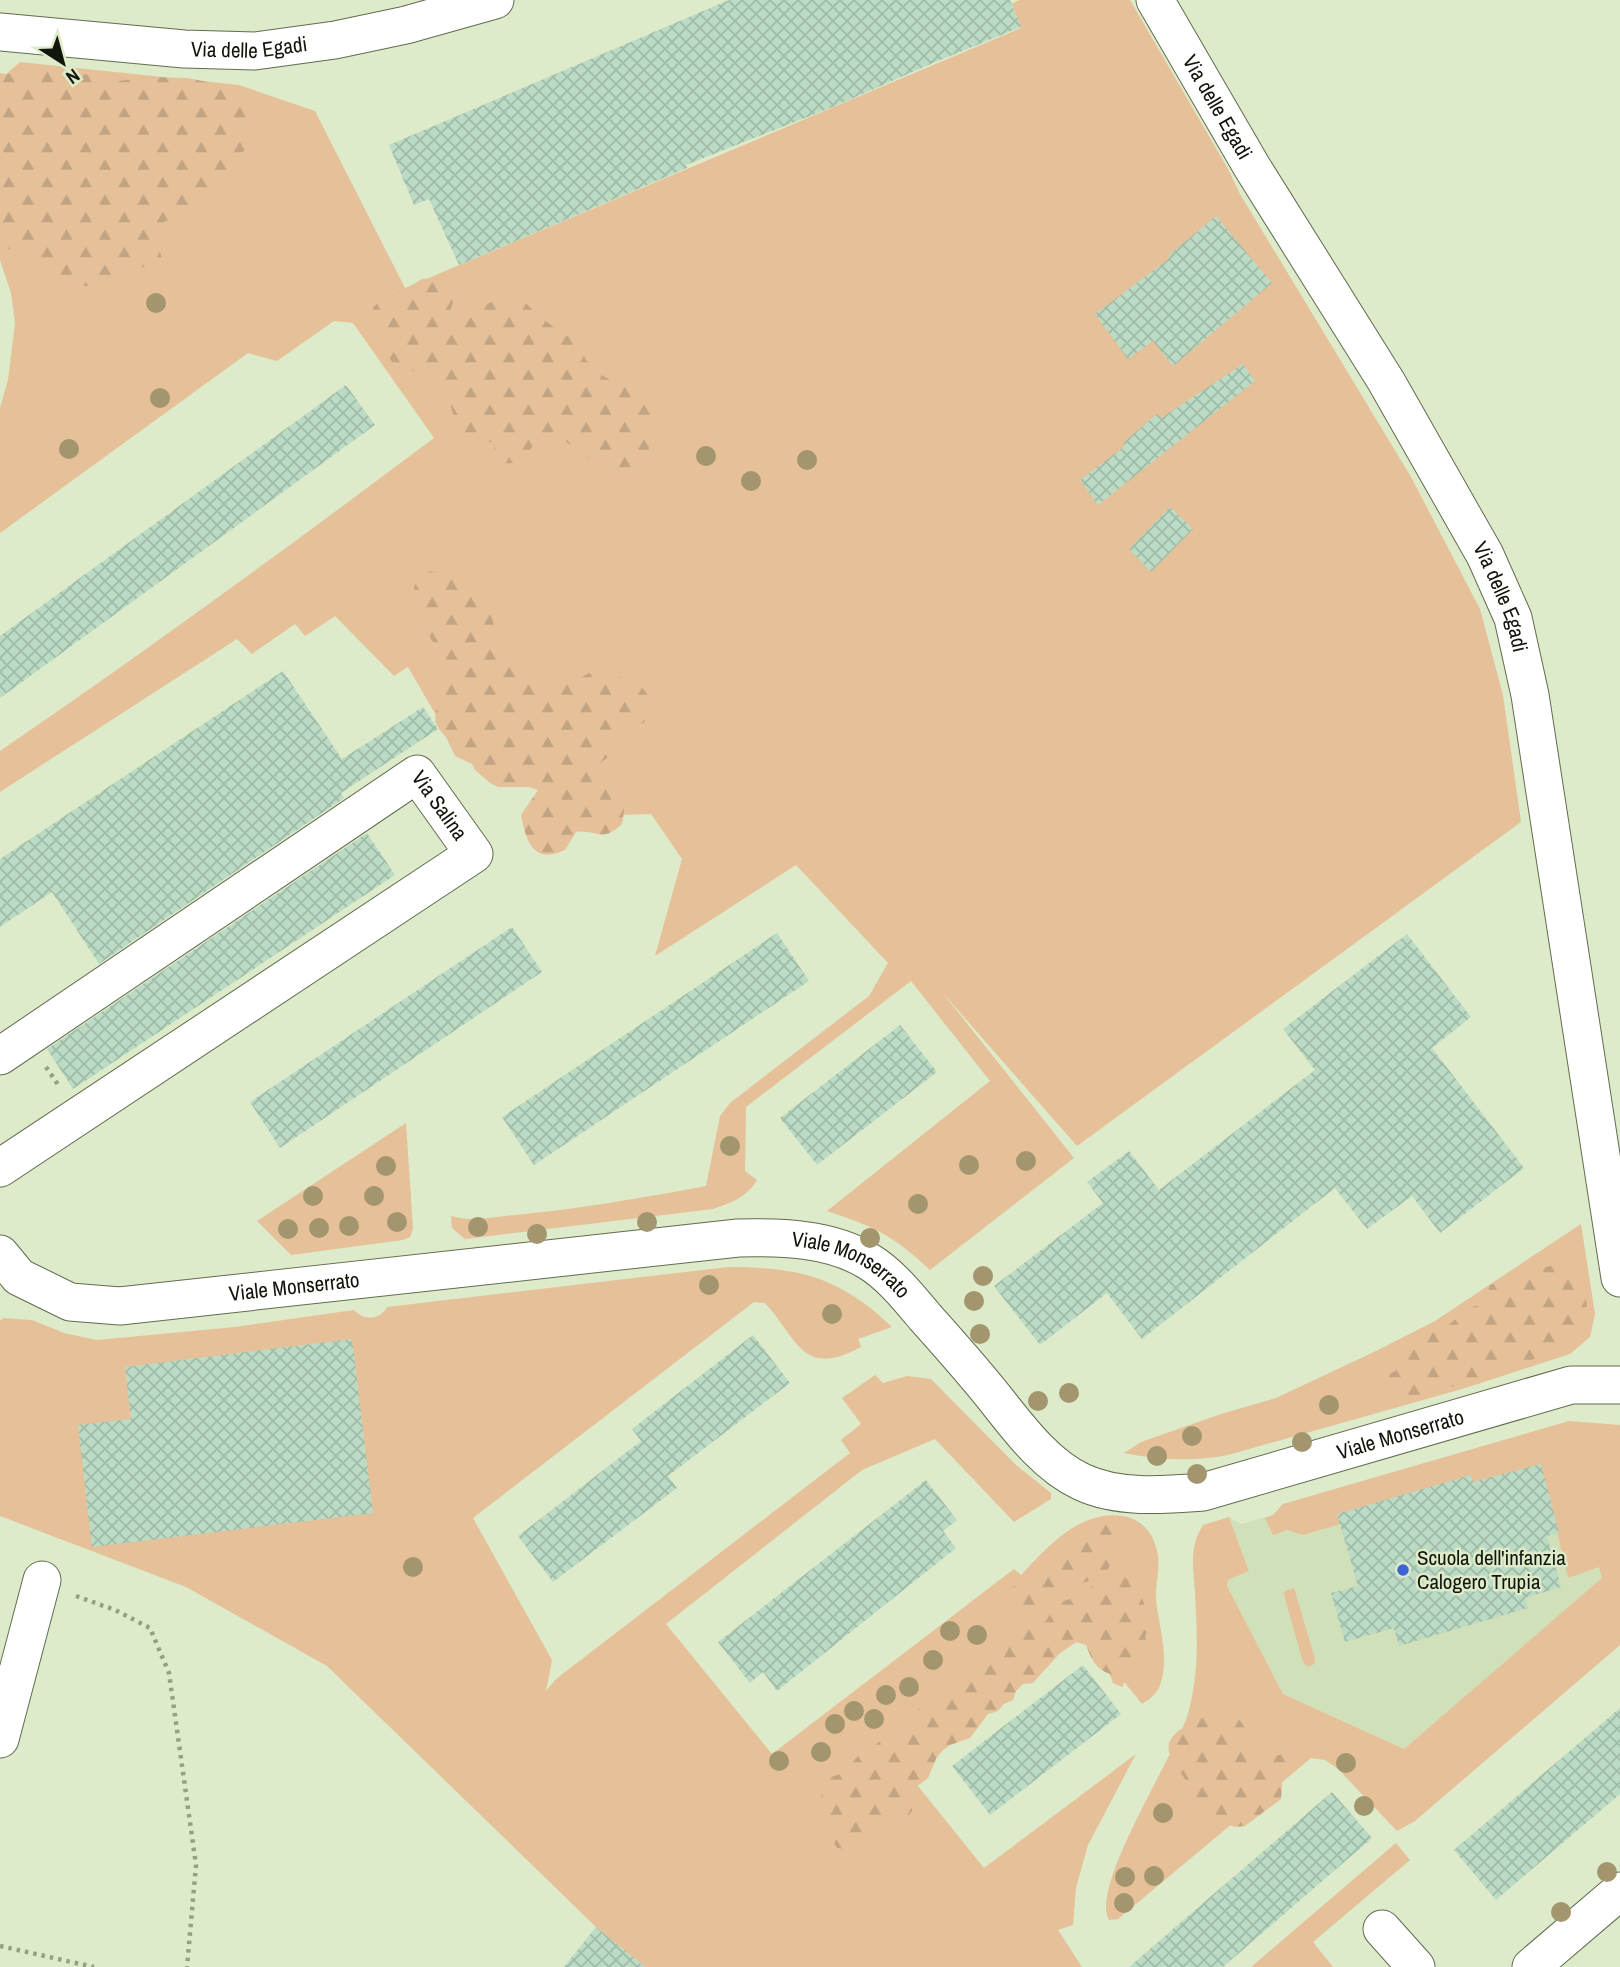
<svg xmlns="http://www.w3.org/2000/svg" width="1620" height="1967" viewBox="0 0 1620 1967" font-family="'Archivo Narrow',sans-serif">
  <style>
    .built { fill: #d0e0b9 }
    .grass { fill: #e5c098 }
    .forest { fill: url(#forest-firs) }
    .building { fill: url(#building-cross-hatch) }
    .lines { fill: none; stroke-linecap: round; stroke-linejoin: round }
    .minor-casing { stroke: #616c4f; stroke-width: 39 }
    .path { stroke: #959f86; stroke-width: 4.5; stroke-dasharray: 3.5 5; stroke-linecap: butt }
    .minor { stroke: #fff; stroke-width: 37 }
    .tree { fill: #a3956d }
    .poi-dot { fill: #3e63d5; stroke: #ddebca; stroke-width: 2.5 }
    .labels { text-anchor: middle; stroke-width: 5; stroke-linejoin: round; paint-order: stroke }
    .street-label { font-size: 21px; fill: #11150a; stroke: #ddebca }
    .poi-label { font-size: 21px; fill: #11150a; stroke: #ddebca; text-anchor: start }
  </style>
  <defs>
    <pattern id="forest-firs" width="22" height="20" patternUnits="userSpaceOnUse" patternTransform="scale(1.75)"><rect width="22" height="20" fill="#e5c098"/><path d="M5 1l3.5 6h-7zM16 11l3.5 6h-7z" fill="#c3a482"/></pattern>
    <pattern id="building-cross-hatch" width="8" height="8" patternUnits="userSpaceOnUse" patternTransform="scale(1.75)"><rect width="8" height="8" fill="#bbdbc4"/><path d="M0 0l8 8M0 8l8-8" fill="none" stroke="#a0bba7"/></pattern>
  </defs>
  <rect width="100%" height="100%" fill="#ddebca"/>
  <!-- built -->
  <polygon class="built" points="1554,1433 1603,1578 1404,1749 1283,1694 1227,1586 1228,1580 1249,1571 1229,1517 1241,1524 1273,1515 1283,1504"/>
  <!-- grass -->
  <g class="grass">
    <path d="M1019,0H1130L1228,169L1240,194L1411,477L1480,609L1503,695L1521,822L1077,1146L942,992L1074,1158L930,1270C893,1235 875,1227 827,1211L990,1081L911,981L746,1107L745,1171L757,1180C747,1197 731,1203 713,1209L465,1239L452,1228L451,1216C471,1222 494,1217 515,1215C579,1209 642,1198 706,1186L720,1116L730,1103L869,996L888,963L796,865L655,956L682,859L651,814L582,816L444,729L408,667L394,676L335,616L305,636L295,624L252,654L237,639L0,792V751C147,651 291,545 434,438L353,323L334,321L277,361L248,353L0,533V408L8,380L15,323L11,293L0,260V73L6,74L20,62L239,85L315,111L405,288L1021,28L1012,4Z"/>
    <polygon points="406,1123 413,1229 410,1237 403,1240 291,1255 257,1221"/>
    <path d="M1581,1224L1595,1314L1590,1337L1570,1354L1462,1389L1228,1455C1193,1462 1159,1460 1124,1453L1141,1442L1221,1414L1276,1398L1376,1351L1435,1321Z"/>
    <path d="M728,1267C799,1267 840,1277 892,1327L858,1339L861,1347C802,1379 798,1339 765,1303L754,1302L473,1518L552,1660L546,1691L556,1679L850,1453L841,1440L861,1424L842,1398L875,1375L883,1383L907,1376L931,1379L1016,1465L1051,1493V1499L1014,1522L935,1439L862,1470L666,1624L772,1754L1014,1569L1021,1575C1047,1547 1081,1509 1123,1516C1140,1519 1151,1530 1156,1547C1162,1564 1155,1582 1156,1600C1159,1628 1170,1658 1160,1685C1156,1695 1151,1698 1142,1704L1083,1631L905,1770L984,1868L1136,1754L1088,1845L1076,1888L1073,1925L1058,1930L1082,1967H645L596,1927L327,1666L186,1587L0,1516V1321L3,1318L32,1320L64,1333L97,1340L235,1327L354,1310C364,1321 380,1320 387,1307Z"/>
    <path d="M1569,1421L1620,1425V1645L1415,1821L1397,1831L1338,1769L1325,1760L1311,1758L1118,1919L1109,1920C1089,1887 1176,1754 1188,1714C1192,1700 1195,1681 1196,1666C1198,1642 1196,1616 1195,1592C1193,1567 1189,1547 1203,1525L1229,1517L1249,1571L1228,1580L1227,1586L1283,1694L1404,1749L1602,1578L1599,1567L1568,1578L1541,1465L1303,1535L1287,1530L1273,1535L1265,1518L1273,1515L1283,1504Z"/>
    <polygon points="1294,1588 1315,1659 1314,1664 1308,1667 1303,1662 1284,1595 1285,1591"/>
    <polygon points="1396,1843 1410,1860 1313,1942 1333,1967 1251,1967"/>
  </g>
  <!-- forest -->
  <g class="forest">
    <path d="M35,68L75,71L111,82L148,77L187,78L208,82L229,91L243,104L254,119L246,138L249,145L239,156L231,193L212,185L199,199L198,218L178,217L158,224L156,243L163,260L143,267L110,290L91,286H51C39,243 30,261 0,245V76Z"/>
    <path d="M422,279C436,278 447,281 457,292L447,319L451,327L460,328C474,312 497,293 519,295C531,311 560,334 579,342C582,348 583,356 587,361C594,372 611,381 623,386C630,389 642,390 647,397C652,404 650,416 649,424C648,444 655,467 629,472C620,473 618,476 608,475L555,433L537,440C525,456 524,467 499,462L493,443L484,440L466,445L460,437L445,387L430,374L401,369L392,362L381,345L373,327V308L380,300L406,289Z"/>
    <path d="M430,571L458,577L481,597L491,615L499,641C523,652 516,677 534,683C546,687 565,686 576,680C586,676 593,668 606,670C613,671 618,677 625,679C634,683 626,677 635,682C641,685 645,691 649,697C664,722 622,735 606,738L610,746L611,755L595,767C605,792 631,781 622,824C600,844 599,829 576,832L565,850C533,865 526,841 521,815L538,790L529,787H498L490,783L475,770L472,764L455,756L446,737L439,729L435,721L436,711L449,685L452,667L431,639L413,593L415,584L421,576Z"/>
    <polygon points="1535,1264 1543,1268 1553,1265 1564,1265 1568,1273 1584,1286 1587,1305 1583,1315 1588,1324 1580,1330 1577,1339 1557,1354 1547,1353 1529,1361 1519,1360 1505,1371 1495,1373 1479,1384 1448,1387 1431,1397 1403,1400 1393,1398 1385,1391 1382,1383 1387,1374 1396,1371 1398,1352 1405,1345 1423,1340 1434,1330 1444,1329 1466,1310 1475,1306 1484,1305 1490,1285 1508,1280 1523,1267"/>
    <polygon points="1113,1515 1124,1542 1104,1575 1099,1573 1094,1580 1085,1582 1069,1595 1049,1597 1028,1618 1019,1617 1001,1592 1027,1581 1034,1574 1043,1573 1051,1568 1054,1558 1068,1546 1085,1537 1094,1520"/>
    <path d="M1118,1573C1141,1580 1145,1607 1151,1628L1145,1635L1149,1655L1141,1662L1142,1669L1126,1679L1122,1687L1113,1683L1110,1674C1095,1668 1092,1660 1086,1645L1076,1642L1059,1654L1033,1683L1023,1684L1016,1691L1013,1700L1004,1704L998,1711L988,1714L970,1738L950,1745L942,1751L936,1759L928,1778L912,1790V1811L906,1819L896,1816L888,1822L885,1831L866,1832L856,1850L837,1848C826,1830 830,1826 825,1808C822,1797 819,1792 822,1780L843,1773L858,1756L875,1746L887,1732L907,1726L919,1708L937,1703L968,1677L983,1667L995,1651L1005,1646L1020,1632L1029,1626H1038L1046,1621L1057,1603L1077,1597L1093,1585H1102Z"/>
    <path d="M1226,1711L1229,1720L1236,1717C1245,1725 1247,1730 1246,1742L1264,1749L1270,1756L1289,1754V1770L1280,1776L1282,1785L1281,1799L1245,1826L1235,1827L1221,1822L1207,1825C1199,1815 1196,1801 1191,1790C1186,1777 1173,1766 1169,1752C1163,1729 1209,1714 1226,1711Z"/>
  </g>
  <!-- building -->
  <g class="building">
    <polygon points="729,0 1010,0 1021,27 933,63 835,106 686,165 687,168 459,265 429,199 414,205 389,145"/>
    <polygon points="1216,216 1272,283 1173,366 1153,341 1128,359 1095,314 1170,258 1168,256"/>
    <polygon points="1243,364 1255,381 1098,505 1080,480 1125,446 1123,443 1157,414 1161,418"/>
    <polygon points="346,385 375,425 0,698 0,636"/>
    <polygon points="1170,507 1193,529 1151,572 1129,549"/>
    <polygon points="283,671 342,759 423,707 438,729 341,793 344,798 99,964 52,892 0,927 0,859"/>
    <polygon points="367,833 395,875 73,1089 47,1049"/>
    <polygon points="512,927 542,972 280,1148 250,1102"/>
    <polygon points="777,933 809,981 534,1165 502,1117"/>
    <polygon points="1407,934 1471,1017 1432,1048 1524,1168 1440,1233 1412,1196 1367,1229 1335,1188 1142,1339 1107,1293 1040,1345 994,1286 1103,1203 1087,1182 1129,1151 1159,1190 1315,1070 1283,1029"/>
    <polygon points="900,1025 937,1072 817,1165 780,1118"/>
    <polygon points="753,1335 790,1383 668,1476 677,1488 553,1582 518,1536 641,1441 632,1429"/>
    <polygon points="352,1339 373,1513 92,1547 78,1425 131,1419 125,1367"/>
    <polygon points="1541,1464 1559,1533 1547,1536 1561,1587 1525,1598 1528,1608 1399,1646 1394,1628 1345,1642 1331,1593 1358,1586 1337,1514 1471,1475 1473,1482"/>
    <polygon points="926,1480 957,1520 943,1531 956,1548 777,1691 763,1672 750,1683 718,1642"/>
    <polygon points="1083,1665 1121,1714 990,1815 952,1766"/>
    <polygon points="1620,1708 1620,1794 1496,1900 1454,1850"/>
    <polygon points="1332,1792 1372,1838 1223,1967 1129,1967"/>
    <polygon points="596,1927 645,1967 564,1967"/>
  </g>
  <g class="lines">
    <defs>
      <g id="minor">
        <path id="s1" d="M1155,0L1252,167L1386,381L1485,555L1513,618L1530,695L1620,1278"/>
        <path id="s2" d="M0,32L184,49L255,51L335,40L406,25L495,0"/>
        <path id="s3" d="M0,1056L417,774L474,854L0,1168"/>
        <path id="s4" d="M0,1254L19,1277L70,1302L120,1306L738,1238C781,1237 830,1238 868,1261C890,1274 909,1298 925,1317C951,1346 977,1375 1001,1406C1023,1434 1049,1467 1082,1482C1118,1499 1164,1495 1203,1492L1571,1385H1620"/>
        <polyline points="0,1739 42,1580"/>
        <polyline points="1382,1929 1416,1967"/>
        <polyline points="1531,1967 1620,1891"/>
      </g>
    </defs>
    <!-- minor casing -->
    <use href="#minor" class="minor-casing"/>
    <!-- path -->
    <g class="path">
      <polyline points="46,1067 59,1086"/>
      <polyline points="76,1596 115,1610 150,1628 169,1673 196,1865 187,1967"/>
      <polyline points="0,1946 94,1967"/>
    </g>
    <!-- minor -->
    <use href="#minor" class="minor"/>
  </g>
  <!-- trees -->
  <g class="tree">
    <circle cx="156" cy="303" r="10"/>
    <circle cx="160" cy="398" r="10"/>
    <circle cx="69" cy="449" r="10"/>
    <circle cx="706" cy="456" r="10"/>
    <circle cx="807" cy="460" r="10"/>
    <circle cx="751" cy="481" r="10"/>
    <circle cx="730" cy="1146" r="10"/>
    <circle cx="1026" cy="1161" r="10"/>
    <circle cx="969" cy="1165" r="10"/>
    <circle cx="386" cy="1166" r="10"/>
    <circle cx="313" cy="1196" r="10"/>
    <circle cx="374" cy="1196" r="10"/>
    <circle cx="918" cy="1204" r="10"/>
    <circle cx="397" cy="1222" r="10"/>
    <circle cx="647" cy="1222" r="10"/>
    <circle cx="349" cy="1226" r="10"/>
    <circle cx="478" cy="1227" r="10"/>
    <circle cx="319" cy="1228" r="10"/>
    <circle cx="288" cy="1229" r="10"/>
    <circle cx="537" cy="1234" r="10"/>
    <circle cx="870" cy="1238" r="10"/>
    <circle cx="983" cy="1276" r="10"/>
    <circle cx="709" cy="1285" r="10"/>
    <circle cx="974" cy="1301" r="10"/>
    <circle cx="832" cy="1314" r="10"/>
    <circle cx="980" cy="1334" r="10"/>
    <circle cx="1069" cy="1393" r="10"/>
    <circle cx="1038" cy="1401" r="10"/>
    <circle cx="1329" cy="1405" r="10"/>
    <circle cx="1192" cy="1436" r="10"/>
    <circle cx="1302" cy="1442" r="10"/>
    <circle cx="1157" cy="1456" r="10"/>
    <circle cx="1197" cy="1474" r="10"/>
    <circle cx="413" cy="1567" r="10"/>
    <circle cx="950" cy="1631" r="10"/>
    <circle cx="977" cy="1635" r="10"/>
    <circle cx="933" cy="1660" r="10"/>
    <circle cx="909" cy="1687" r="10"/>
    <circle cx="886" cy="1695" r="10"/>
    <circle cx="854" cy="1711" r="10"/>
    <circle cx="874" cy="1719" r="10"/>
    <circle cx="835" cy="1724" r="10"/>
    <circle cx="821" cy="1752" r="10"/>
    <circle cx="779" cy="1761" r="10"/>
    <circle cx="1346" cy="1763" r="10"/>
    <circle cx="1364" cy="1806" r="10"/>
    <circle cx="1163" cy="1813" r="10"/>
    <circle cx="1607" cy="1872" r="10"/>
    <circle cx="1154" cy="1876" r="10"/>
    <circle cx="1125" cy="1877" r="10"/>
    <circle cx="1124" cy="1903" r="10"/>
    <circle cx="1561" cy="1912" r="10"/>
  </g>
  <!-- markers -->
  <circle class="poi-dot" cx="1403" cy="1570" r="7"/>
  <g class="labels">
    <!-- street labels -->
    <g class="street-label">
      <text dy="7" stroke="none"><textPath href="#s2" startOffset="250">Via delle Egadi</textPath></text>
      <text dy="7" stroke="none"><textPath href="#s1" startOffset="124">Via delle Egadi</textPath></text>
      <text dy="7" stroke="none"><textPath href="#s1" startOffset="691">Via delle Egadi</textPath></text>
      <text dy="7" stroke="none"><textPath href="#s3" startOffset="542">Via Salina</textPath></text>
      <text dy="7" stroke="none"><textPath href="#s4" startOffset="878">Viale Monserrato</textPath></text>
      <text dy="7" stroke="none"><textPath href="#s4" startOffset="312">Viale Monserrato</textPath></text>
      <text dy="7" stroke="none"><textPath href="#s4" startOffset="1530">Viale Monserrato</textPath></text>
    </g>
    <!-- poi labels -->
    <g class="poi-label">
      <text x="1417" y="1565">Scuola dell'infanzia<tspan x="1417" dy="24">Calogero Trupia</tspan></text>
    </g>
  </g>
  <!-- north arrow -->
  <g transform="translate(63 63) rotate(144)" stroke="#ddebca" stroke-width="5" paint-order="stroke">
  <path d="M0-5L12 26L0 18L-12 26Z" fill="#11150a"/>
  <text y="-10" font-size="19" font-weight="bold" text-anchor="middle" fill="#11150a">N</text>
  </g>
</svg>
